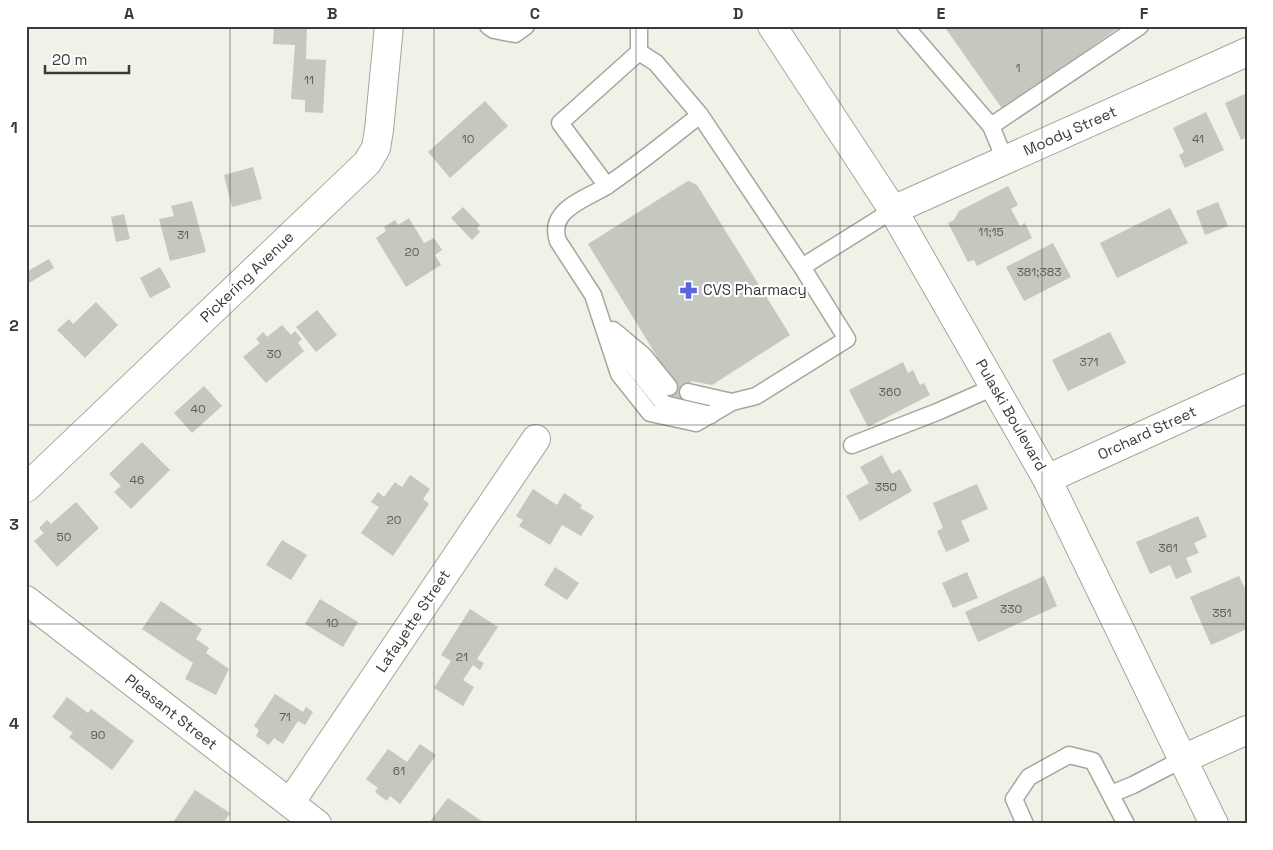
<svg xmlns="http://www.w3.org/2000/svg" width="1273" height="850" viewBox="0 0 1273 850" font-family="'Space Grotesk',sans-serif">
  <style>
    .building { fill: #c4c8be }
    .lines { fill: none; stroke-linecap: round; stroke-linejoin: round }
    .lane-casing { stroke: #a3a79d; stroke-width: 19 }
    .street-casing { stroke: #a3a79d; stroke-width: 30 }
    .primary-casing { stroke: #a3a79d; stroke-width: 30 }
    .lane { stroke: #fff; stroke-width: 16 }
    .street { stroke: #fff; stroke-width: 28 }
    .primary { stroke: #fff; stroke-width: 28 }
    .grid { fill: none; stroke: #393b37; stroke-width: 1; stroke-opacity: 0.55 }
    .labels { text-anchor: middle; stroke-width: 4.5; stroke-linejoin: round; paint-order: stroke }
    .number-label { font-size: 12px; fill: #5c5e59 }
    .street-label { font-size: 15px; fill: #393b37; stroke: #fff }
    .poi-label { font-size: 15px; fill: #393b37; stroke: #fff; text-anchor: start }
    .neatline { fill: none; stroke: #393b37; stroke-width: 2 }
    .grid-label { font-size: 16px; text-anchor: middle; font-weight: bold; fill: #393b37 }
  </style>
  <rect width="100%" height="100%" fill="#eef2e7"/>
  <!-- building -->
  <g class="building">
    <polygon points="274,26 307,27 306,59 326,60 323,113 305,112 305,100 291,99 295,45 273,44"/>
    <polygon points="944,26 1121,26 1003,110"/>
    <polygon points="1247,93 1247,137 1241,140 1225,103"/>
    <polygon points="485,101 508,126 450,178 428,152"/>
    <polygon points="1206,112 1224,150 1185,168 1179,155 1184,152 1173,128"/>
    <polygon points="253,167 262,199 232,207 224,175"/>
    <polygon points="689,181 697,185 790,335 712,385 691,381 686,403 666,398 671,376 669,376 588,244 686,182"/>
    <polygon points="1008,186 1018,205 1011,209 1020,226 1025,223 1032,238 977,266 974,260 968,262 948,223 954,220 959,211"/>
    <polygon points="192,201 206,252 170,261 159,219 174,216 171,206"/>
    <polygon points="1218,202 1228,226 1205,235 1196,211"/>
    <polygon points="463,207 480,225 477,228 480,232 472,240 451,218"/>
    <polygon points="1170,208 1188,243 1117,278 1100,243"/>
    <polygon points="124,214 130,239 116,242 111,217"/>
    <polygon points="409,218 424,243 434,238 442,250 435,255 441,265 406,287 376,238 386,231 384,227 395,220 398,225"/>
    <polygon points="1053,243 1071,277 1024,301 1006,267"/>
    <polygon points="49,259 54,268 29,283 26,278 26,272"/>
    <polygon points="160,267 171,287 150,298 140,278"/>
    <polygon points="96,302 118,325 85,358 57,330 69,319 73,324"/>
    <polygon points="317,310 337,335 316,352 296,327"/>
    <polygon points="282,325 291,335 295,331 302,339 298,343 304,351 266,383 243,357 260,343 256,339 263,332 267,337"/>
    <polygon points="1110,332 1126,363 1068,391 1052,360"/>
    <polygon points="903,362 908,373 913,370 920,385 924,383 930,395 868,427 849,390"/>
    <polygon points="204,386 222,406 192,433 174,413"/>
    <polygon points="142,442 170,470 131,509 114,492 121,486 109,474"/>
    <polygon points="882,455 892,474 900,469 912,491 860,521 846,496 869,483 860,467"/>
    <polygon points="410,475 430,489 423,499 429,504 393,556 361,533 379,507 371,502 378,492 384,497 395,482 402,487"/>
    <polygon points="977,484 988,509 961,521 970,541 946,552 937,531 943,528 933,503"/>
    <polygon points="533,489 557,505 564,493 582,505 580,508 594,516 581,536 562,525 550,545 519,526 523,520 516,516"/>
    <polygon points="76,502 99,528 57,567 34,541 44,533 39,528 47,520 51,524"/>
    <polygon points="1198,516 1207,537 1194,543 1199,553 1186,558 1192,572 1176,579 1170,565 1150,574 1136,542"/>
    <polygon points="282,540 307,555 291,580 266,565"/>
    <polygon points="555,567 579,583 567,600 544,585"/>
    <polygon points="967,572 978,598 953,608 942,583"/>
    <polygon points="1044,576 1057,606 978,642 965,612"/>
    <polygon points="1239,576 1247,593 1247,629 1211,645 1190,597"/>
    <polygon points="320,599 358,622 343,647 305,624"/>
    <polygon points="161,601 202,629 196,639 209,648 206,653 229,669 216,695 185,679 193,663 142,629"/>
    <polygon points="470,609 498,627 477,659 484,663 480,670 473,665 463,680 474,687 463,706 434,688 451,661 441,655"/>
    <polygon points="275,694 303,712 306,707 313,712 305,725 298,721 283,744 274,738 269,745 256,736 259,730 254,726"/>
    <polygon points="67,697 88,713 91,709 134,741 112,770 69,737 73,733 52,717"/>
    <polygon points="420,744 436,755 400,804 390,796 387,801 375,792 378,788 366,779 388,749 407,762"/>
    <polygon points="195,790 230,813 223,824 172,824"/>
    <polygon points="448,798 486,824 428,824"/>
  </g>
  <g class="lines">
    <defs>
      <g id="lane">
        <polyline points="488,26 494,30 515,34 526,26"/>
        <polyline points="905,26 991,126 1005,160"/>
        <polyline points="639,52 656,63 700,115"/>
        <polyline points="991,126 1140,26"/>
        <polyline points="607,186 560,123 639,52 639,26"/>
        <path d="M802,267L700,115C669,139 638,165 605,187C592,195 570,203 561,216C555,224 555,232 558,241L593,295L619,374L650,413L696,423L732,402L756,396L847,339L802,267L893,210"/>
        <polyline points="613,330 644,356 669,387"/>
        <polyline points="612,340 664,404 711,415"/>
        <polyline points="688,392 732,402"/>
        <polyline points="852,445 937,412 994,387"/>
        <polyline points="1111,794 1133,785 1183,759"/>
        <polyline points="1025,824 1014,799 1029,777 1069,755 1093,761 1126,824"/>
      </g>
      <g id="street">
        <polyline points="893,210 1247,52"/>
        <polyline points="1047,479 1247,388"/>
        <polyline points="26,488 367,163 376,148 379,130 389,26"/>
        <polyline points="26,600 317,824"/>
        <polyline points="1183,759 1247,730"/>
        <polyline points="290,803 536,439"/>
      </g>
      <polyline id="primary" points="772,26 893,210 1047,479 1214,824"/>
    </defs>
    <!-- lane casing -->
    <use href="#lane" class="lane-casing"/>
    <!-- street casing -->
    <use href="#street" class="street-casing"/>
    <!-- primary casing -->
    <use href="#primary" class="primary-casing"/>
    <!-- lane -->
    <use href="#lane" class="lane"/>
    <!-- street -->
    <use href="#street" class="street"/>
    <!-- primary -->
    <use href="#primary" class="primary"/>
  </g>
  <!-- grid -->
  <path class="grid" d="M230,26V824M434,26V824M636,26V824M840,26V824M1042,26V824M26,226H1247M26,425H1247M26,624H1247"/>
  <!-- icons -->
  <defs>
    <symbol id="pharmacy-bare" viewBox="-9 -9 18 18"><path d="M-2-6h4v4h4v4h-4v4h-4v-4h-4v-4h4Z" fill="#5966dd" stroke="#fff" stroke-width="2.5" paint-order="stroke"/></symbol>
  </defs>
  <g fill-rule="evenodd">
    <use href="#pharmacy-bare" x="676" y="278" width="25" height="25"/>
  </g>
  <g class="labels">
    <!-- number labels -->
    <g class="number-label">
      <text x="1018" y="72">1</text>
      <text x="309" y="84">11</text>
      <text x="468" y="143">10</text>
      <text x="1198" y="143">41</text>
      <text x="991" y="236">11;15</text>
      <text x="183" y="239">31</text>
      <text x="412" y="256">20</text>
      <text x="1039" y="276">381;383</text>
      <text x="274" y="358">30</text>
      <text x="1089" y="366">371</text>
      <text x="890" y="396">360</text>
      <text x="198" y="413">40</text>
      <text x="137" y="484">46</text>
      <text x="886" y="491">350</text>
      <text x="394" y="524">20</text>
      <text x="64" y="541">50</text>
      <text x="1168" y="552">361</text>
      <text x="1011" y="613">330</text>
      <text x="1222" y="617">351</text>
      <text x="332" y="627">10</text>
      <text x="462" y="661">21</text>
      <text x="285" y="721">71</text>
      <text x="98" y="739">90</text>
      <text x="399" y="775">61</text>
    </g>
    <!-- street labels -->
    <g class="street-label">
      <text transform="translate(1070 131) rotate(-24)" y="5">Moody Street</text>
      <text transform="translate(247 277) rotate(-44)" y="5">Pickering Avenue</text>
      <text transform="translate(1011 415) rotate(60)" y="5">Pulaski Boulevard</text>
      <text transform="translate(1147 433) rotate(-25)" y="5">Orchard Street</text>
      <text transform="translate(413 621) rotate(-56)" y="5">Lafayette Street</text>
      <text transform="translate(171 712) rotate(38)" y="5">Pleasant Street</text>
    </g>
    <!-- poi labels -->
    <g class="poi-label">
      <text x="703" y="295">CVS Pharmacy</text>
    </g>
  </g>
  <!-- border -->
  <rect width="1273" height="850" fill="none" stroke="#ffffff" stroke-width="55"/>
  <!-- scale -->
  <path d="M45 65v8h84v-8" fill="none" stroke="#393b37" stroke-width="2.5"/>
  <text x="52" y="65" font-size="15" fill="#393b37" stroke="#ffffff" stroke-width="4" paint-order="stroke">20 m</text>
  <rect x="28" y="28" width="1218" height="794" class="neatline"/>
  <g class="grid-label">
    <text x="129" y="19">A</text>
    <text x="332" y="19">B</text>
    <text x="535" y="19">C</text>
    <text x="738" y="19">D</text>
    <text x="941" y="19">E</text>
    <text x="1144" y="19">F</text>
    <text x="14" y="133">1</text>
    <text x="14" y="331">2</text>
    <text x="14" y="530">3</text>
    <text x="14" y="729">4</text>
  </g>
</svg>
